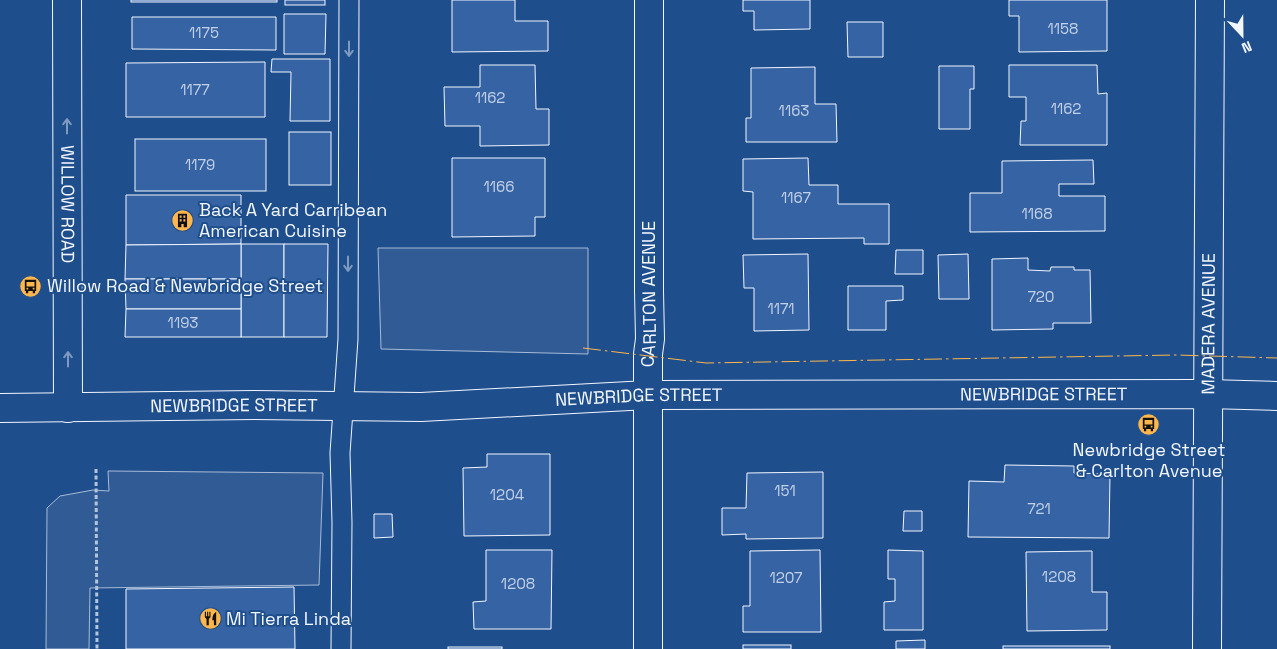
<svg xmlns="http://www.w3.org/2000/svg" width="1277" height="649" viewBox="0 0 1277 649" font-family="'Space Grotesk',sans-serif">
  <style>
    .parking { fill: #305b95; stroke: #a8bbd7 }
    .building { fill: #3563a3; stroke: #f2f6ff }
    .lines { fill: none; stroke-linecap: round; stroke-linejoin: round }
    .lane-casing { stroke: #f2f6ff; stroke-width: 21 }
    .street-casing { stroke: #f2f6ff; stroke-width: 30 }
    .path { stroke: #b3c4dc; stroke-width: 3; stroke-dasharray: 4 2.5; stroke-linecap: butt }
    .lane { stroke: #1f4e8c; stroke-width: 19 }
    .street { stroke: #1f4e8c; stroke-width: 28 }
    .power { stroke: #ffb74d; stroke-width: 1; stroke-dasharray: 18 4 2.5 4; stroke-linecap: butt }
    .oneway { stroke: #7e9ac0 }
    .labels { text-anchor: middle; stroke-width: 4; stroke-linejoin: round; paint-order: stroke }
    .number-label { font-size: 15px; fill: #c3d1e8 }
    .street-label { font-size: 18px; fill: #f2f6ff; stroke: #1f4e8c }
    .poi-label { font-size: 18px; fill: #f2f6ff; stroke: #1f4e8c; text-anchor: start }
  </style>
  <rect width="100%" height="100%" fill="#1f4e8c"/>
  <!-- parking -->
  <g class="parking">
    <polygon points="378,248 588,248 588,354 381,349"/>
    <polygon points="108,471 323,473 319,585 90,588 89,649 46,649 47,508 60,496 93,490 109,491"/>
  </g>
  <!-- building -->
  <g class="building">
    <rect x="131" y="0" width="146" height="2"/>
    <rect x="285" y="0" width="40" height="5"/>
    <polygon points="452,0 515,0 515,21 548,21 548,51 452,52"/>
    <polygon points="743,0 810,0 810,29 754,30 754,11 743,11"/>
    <polygon points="1009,0 1107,0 1107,51 1019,52 1019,16 1009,16"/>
    <polygon points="284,14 326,14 325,54 284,54"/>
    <polygon points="132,17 276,17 276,50 132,49"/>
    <polygon points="847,22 883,22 883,57 848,57"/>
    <polygon points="272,59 330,59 330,121 290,121 291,72 271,72"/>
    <polygon points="265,62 265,117 126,117 126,63"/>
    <polygon points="480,65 535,65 536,109 549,109 549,145 480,146 480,126 445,126 444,87 480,87"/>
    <polygon points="1009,65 1097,65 1098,94 1107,93 1107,145 1020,145 1021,121 1026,121 1026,97 1009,97"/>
    <polygon points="939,66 974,66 974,89 970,89 970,129 939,129"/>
    <polygon points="815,67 815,104 836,104 837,142 746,142 746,118 751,118 751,68"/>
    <rect x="289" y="132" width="42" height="53"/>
    <rect x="135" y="139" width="131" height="52"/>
    <polygon points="452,158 545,158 545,217 535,217 535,236 452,237"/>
    <polygon points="808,158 809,185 838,185 838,204 889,204 889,244 864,244 864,238 753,239 753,192 743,191 743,159"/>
    <polygon points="1093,160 1094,184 1059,184 1059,196 1105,196 1105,231 970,232 970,193 1002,193 1002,161"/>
    <polygon points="126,195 241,195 241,244 126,245"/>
    <rect x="241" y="244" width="43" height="93"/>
    <polygon points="241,244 241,279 125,279 126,245"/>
    <polygon points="284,244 328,244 327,337 284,337"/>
    <polygon points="896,250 923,250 923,274 895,274"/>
    <polygon points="808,254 809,330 754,331 754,288 744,288 743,255"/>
    <polygon points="968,254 969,299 939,299 938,255"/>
    <polygon points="1028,258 1028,270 1050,271 1051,267 1074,267 1074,270 1090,270 1091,323 1053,323 1053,329 992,330 992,259"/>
    <polygon points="125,279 241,279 241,309 126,309"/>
    <polygon points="848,286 903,286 903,300 886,301 886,330 848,330"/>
    <polygon points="126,309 241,309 241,337 125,337"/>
    <polygon points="487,454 550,454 550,535 464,536 463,468 487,467"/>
    <polygon points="1005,465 1074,466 1074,473 1110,474 1109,538 968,537 969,481 1004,482"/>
    <polygon points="823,472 823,538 746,539 746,534 722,535 722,508 746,508 747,473"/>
    <polygon points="904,511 922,511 922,531 903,531"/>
    <polygon points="374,514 392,514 393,537 374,538"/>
    <polygon points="486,550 552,550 551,629 474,629 473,602 486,601"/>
    <polygon points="820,550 821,632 743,632 743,606 750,606 750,551"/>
    <polygon points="888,550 923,551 923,630 884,630 884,602 895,601 895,579 888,579"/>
    <polygon points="1092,551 1092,592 1107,592 1107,630 1027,631 1026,552"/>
    <polygon points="294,587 295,649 126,649 126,589"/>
    <polygon points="925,640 925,649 896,649 896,641"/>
    <rect x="743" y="645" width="48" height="4"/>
    <rect x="1003" y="646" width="107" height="3"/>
    <rect x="448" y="647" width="54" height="2"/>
  </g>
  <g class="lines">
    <defs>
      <polyline id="lane" points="341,649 342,522 340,453 348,339 349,0"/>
      <g id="street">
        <path id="s1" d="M67,0L68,408"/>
        <path id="s2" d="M0,408L254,405L421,407L648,395L1208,394L1277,396"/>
        <path id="s3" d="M648,649V354L650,339L649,291V0"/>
        <path id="s4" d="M1207,649L1210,0"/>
      </g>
    </defs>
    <!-- lane casing -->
    <use href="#lane" class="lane-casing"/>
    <!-- street casing -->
    <use href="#street" class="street-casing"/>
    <!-- path -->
    <polyline class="path" points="96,469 97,649"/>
    <!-- lane -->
    <use href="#lane" class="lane"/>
    <!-- street -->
    <use href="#street" class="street"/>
    <!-- power -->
    <polyline class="power" points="583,348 706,363 1176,355 1277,358"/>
  </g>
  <!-- one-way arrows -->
  <defs><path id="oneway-shaft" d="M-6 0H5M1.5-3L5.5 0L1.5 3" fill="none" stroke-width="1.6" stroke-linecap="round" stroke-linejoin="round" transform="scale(1.25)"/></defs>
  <g class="oneway">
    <use href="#oneway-shaft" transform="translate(349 49) rotate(90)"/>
    <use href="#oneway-shaft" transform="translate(67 126) rotate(-90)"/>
    <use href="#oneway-shaft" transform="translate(348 264) rotate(90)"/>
    <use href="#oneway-shaft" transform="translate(68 359) rotate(-90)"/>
  </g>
  <!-- icons -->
  <defs>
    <symbol id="building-disc" viewBox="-11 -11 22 22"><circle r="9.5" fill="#ffb74d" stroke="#1f4e8c"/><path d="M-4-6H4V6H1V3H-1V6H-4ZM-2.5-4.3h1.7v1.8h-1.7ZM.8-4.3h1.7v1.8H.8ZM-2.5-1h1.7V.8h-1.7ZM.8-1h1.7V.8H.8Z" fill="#111"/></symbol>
    <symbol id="bus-disc" viewBox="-11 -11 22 22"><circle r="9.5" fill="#ffb74d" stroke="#1f4e8c"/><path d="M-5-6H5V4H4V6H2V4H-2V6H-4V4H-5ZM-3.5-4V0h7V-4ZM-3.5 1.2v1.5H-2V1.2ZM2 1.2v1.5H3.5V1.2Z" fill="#111"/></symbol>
    <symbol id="restaurant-disc" viewBox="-11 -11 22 22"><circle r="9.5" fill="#ffb74d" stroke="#1f4e8c"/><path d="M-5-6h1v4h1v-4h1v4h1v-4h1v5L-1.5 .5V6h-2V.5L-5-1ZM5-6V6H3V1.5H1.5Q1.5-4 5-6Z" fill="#111"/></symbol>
  </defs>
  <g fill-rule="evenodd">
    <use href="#building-disc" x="170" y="208" width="25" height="25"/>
    <use href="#bus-disc" x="18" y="274" width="25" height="25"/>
    <use href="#bus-disc" x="1136" y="412" width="25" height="25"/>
    <use href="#restaurant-disc" x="198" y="606" width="25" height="25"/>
  </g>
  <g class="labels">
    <!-- number labels -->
    <g class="number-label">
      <text x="1063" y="34">1158</text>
      <text x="204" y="38">1175</text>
      <text x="195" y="95">1177</text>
      <text x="490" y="103">1162</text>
      <text x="1066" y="114">1162</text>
      <text x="794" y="116">1163</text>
      <text x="200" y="170">1179</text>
      <text x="499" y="192">1166</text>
      <text x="796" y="203">1167</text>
      <text x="1037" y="219">1168</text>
      <text x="1041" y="302">720</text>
      <text x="781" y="314">1171</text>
      <text x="183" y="328">1193</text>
      <text x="785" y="496">151</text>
      <text x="507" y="500">1204</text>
      <text x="1039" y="514">721</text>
      <text x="1059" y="582">1208</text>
      <text x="786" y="583">1207</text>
      <text x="518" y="589">1208</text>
    </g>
    <!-- street labels -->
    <g class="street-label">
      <text dy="6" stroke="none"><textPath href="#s1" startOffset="204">WILLOW ROAD</textPath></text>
      <text dy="6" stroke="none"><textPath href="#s3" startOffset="355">CARLTON AVENUE</textPath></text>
      <text dy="6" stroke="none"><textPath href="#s4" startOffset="325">MADERA AVENUE</textPath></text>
      <text dy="6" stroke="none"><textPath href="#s2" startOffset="1044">NEWBRIDGE STREET</textPath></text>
      <text dy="6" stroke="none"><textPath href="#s2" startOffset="639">NEWBRIDGE STREET</textPath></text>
      <text dy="6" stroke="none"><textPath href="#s2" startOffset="234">NEWBRIDGE STREET</textPath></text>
    </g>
    <!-- poi labels -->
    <g class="poi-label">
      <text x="199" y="216">Back A Yard Carribean<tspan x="199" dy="21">American Cuisine</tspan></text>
      <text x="47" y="292">Willow Road &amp; Newbridge Street</text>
      <text x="1149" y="456" text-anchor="middle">Newbridge Street<tspan x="1149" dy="21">&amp; Carlton Avenue</tspan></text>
      <text x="226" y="625">Mi Tierra Linda</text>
    </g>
  </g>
  <!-- north arrow -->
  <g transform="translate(1242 35) rotate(158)" stroke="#1f4e8c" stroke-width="4" paint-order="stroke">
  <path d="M0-4L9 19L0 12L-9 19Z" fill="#f2f6ff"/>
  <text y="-8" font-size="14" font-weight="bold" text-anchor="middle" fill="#f2f6ff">N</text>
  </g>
</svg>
